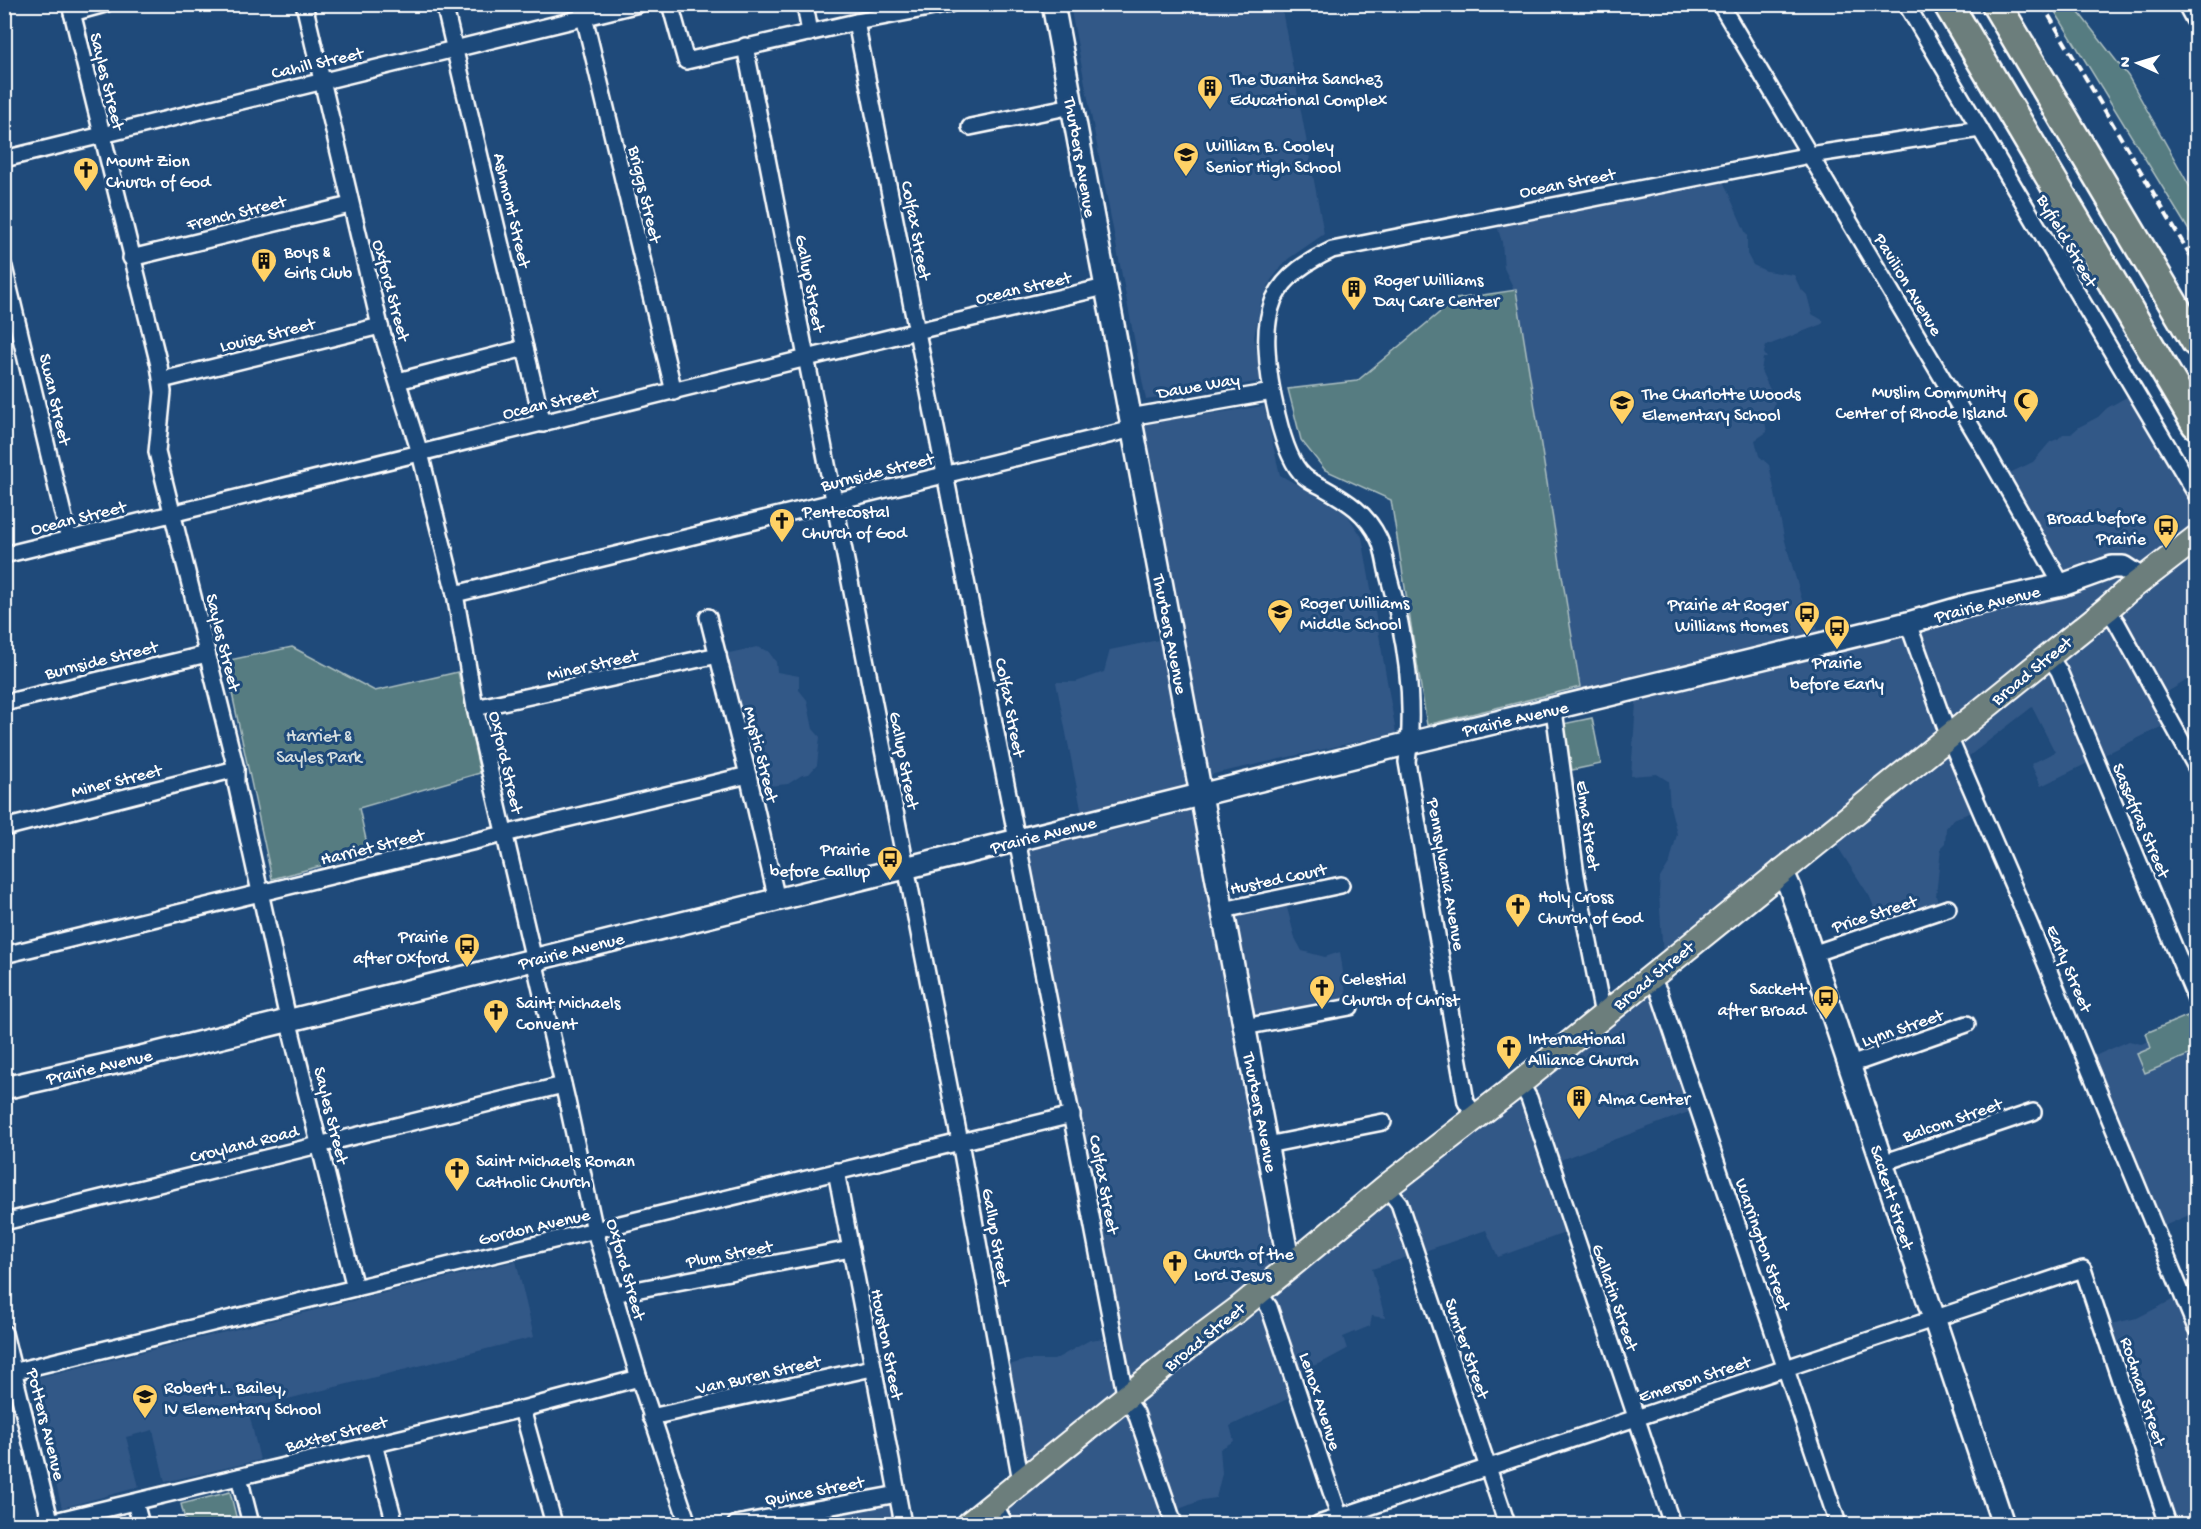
<svg xmlns="http://www.w3.org/2000/svg" width="2201" height="1529" viewBox="0 0 2201 1529" font-family="'Gochi Hand',sans-serif">
  <style>
    .built { fill: #335887 }
    .green { fill: #577c81; stroke: #abbec0; stroke-width: 1.5 }
    .lines { fill: none; stroke-linecap: round; stroke-linejoin: round }
    .street-casing { stroke: #fff; stroke-width: 20 }
    .secondary-casing { stroke: #fff; stroke-width: 26 }
    .primary-casing { stroke: #fff; stroke-width: 28 }
    .highway-casing { stroke: #fff; stroke-width: 33 }
    .street { stroke: #1f4a7a; stroke-width: 15 }
    .secondary { stroke: #1f4a7a; stroke-width: 21 }
    .primary { stroke: #6c7e7c; stroke-width: 24 }
    .highway { stroke: #6c7e7c; stroke-width: 28 }
    .rail { stroke: #fff; stroke-width: 4; stroke-dasharray: 9 4.5; stroke-linecap: butt }
    .labels { text-anchor: middle; stroke-width: 6; stroke-linejoin: round; paint-order: stroke }
    .street-label { font-size: 18px; fill: #fff; stroke: #1f4a7a }
    .poi-label { font-size: 18px; fill: #fff; stroke: #1f4a7a; text-anchor: start }
    .park-label { font-size: 18px; fill: #d5dee0; stroke: #1f4a7a }
  </style>
  <rect width="100%" height="100%" fill="#1f4a7a"/>
  <filter id="ink" filterUnits="userSpaceOnUse"><feTurbulence type="fractalNoise" baseFrequency=".0167" numOctaves="2"/><feDisplacementMap in="SourceGraphic" scale="12" xChannelSelector="R" yChannelSelector="G"/><feConvolveMatrix kernelMatrix="1 2 1 2 8 2 1 2 1" color-interpolation-filters="sRGB"/></filter>
  <g filter="url(#ink)">
    <!-- built -->
    <g class="built">
      <polygon points="1070,5 1281,5 1324,234 1288,259 1271,280 1261,302 1254,337 1262,381 1146,400"/>
      <polygon points="1720,174 1747,236 1747,254 1753,265 1766,271 1794,275 1800,288 1807,295 1812,314 1824,321 1822,324 1766,346 1764,353 1767,358 1763,358 1761,371 1775,400 1774,408 1764,417 1767,432 1755,440 1759,456 1769,465 1785,541 1802,600 1815,616 1820,642 2061,590 2001,477 2033,462 2050,442 2058,439 2063,434 2071,434 2079,427 2098,417 2107,408 2134,393 2196,495 2196,675 2162,695 2175,720 2041,786 2031,764 2055,752 2032,707 1969,756 1989,806 1953,819 1946,828 1945,843 1941,847 1936,896 1939,907 1882,927 1870,897 1832,838 1664,973 1659,893 1660,878 1670,862 1677,834 1670,806 1668,781 1657,774 1631,776 1637,688 1579,701 1572,674 1515,297 1512,285 1504,268 1502,242 1495,219"/>
      <polygon points="1264,406 1280,475 1346,513 1362,537 1396,733 1209,775 1141,424"/>
      <polygon points="1173,637 1225,906 1285,900 1295,938 1302,951 1325,957 1340,952 1348,1006 1250,1024 1292,1267 1664,978 1702,1107 1552,1163 1570,1231 1498,1257 1486,1230 1372,1269 1385,1318 1372,1316 1370,1326 1343,1337 1347,1349 1323,1362 1297,1372 1302,1392 1230,1426 1234,1441 1220,1449 1222,1473 1216,1498 1202,1500 1174,1511 1170,1524 1091,1524 1088,1517 1069,1524 981,1524 1026,1489 1006,1366 1026,1360 1054,1360 1090,1340 1111,1337 1018,843 1084,824 1056,682 1076,682 1104,672 1110,650"/>
      <polygon points="757,647 768,651 776,662 777,672 799,676 799,690 807,700 813,729 820,737 817,765 809,774 802,775 788,784 757,787 726,656 729,653"/>
      <polygon points="2196,1013 2196,1212 2157,1229 2090,1058 2129,1041 2141,1044 2156,1039 2173,1022"/>
      <polygon points="516,1261 534,1337 248,1409 260,1460 165,1482 153,1430 126,1437 139,1487 62,1508 31,1385 36,1378"/>
      <polygon points="2182,1295 2196,1328 2196,1524 2172,1524 2106,1325 2137,1318"/>
      <polygon points="894,1494 903,1524 739,1524"/>
    </g>
    <!-- green -->
    <g class="green">
      <polygon points="2051,5 2073,5 2128,76 2196,198 2196,242"/>
      <polygon points="1516,290 1580,687 1427,725 1391,500 1325,470 1301,440 1288,389 1357,381 1456,299"/>
      <polygon points="292,647 375,691 458,672 480,773 359,808 369,853 272,879 225,661"/>
      <polygon points="1592,718 1601,764 1572,770 1563,724"/>
      <polygon points="2187,1016 2196,1040 2196,1052 2145,1073 2137,1054 2151,1048 2146,1033"/>
      <polygon points="230,1492 238,1524 186,1524 181,1504"/>
    </g>
    <g class="lines">
      <defs>
        <g id="street">
          <polyline points="70,4 159,365 163,392 157,452 236,769 236,783 288,1019 355,1288"/>
          <polyline points="304,4 380,326 420,453 455,594 475,708 567,1101 595,1231 639,1378 688,1524"/>
          <polyline points="444,4 543,424"/>
          <polyline points="581,4 674,392"/>
          <polyline points="670,4 686,61 856,22 950,4"/>
          <polyline points="805,4 810,33"/>
          <polyline points="1720,4 1987,453 2062,585"/>
          <polyline points="1906,4 2196,494"/>
          <polyline points="72,13 105,4"/>
          <polyline points="856,22 1085,1185 1126,1399 1136,1413 1174,1524"/>
          <polyline points="745,46 960,1142 1021,1481"/>
          <polyline points="970,127 1072,106"/>
          <polyline points="4,159 639,4"/>
          <polyline points="131,258 350,205"/>
          <polyline points="4,267 69,539"/>
          <polyline points="162,380 380,326"/>
          <polyline points="398,381 525,348"/>
          <polyline points="1130,417 1272,392"/>
          <polyline points="4,555 917,331 1105,287"/>
          <polyline points="455,594 1133,429"/>
          <polyline points="2107,609 2117,623 2196,767"/>
          <polyline points="708,617 748,775 777,900"/>
          <polyline points="1908,623 1949,737 2030,925 2196,1328"/>
          <polyline points="2049,656 2059,671 2196,999"/>
          <polyline points="4,703 207,654"/>
          <polyline points="475,708 718,655"/>
          <polyline points="1554,710 1576,875 1603,1015"/>
          <polyline points="4,828 236,769"/>
          <polyline points="1223,910 1341,885"/>
          <polyline points="1812,954 1948,908"/>
          <polyline points="4,955 748,775"/>
          <polyline points="1651,977 1659,992 1838,1524"/>
          <polyline points="1244,1027 1350,1007"/>
          <polyline points="1850,1065 1967,1024"/>
          <polyline points="1520,1083 1529,1098 1672,1524"/>
          <path d="M1475,1116L1466,1102L1407,762C1416,699 1405,635 1388,574C1385,563 1384,549 1379,539C1367,513 1347,501 1324,488C1317,484 1309,481 1304,476C1281,456 1268,378 1267,348C1266,331 1268,314 1274,299C1286,274 1309,261 1332,250L1810,155L1980,129"/>
          <polyline points="1267,1145 1383,1122"/>
          <polyline points="1882,1163 2033,1112"/>
          <polyline points="836,1171 903,1524"/>
          <polyline points="1386,1187 1399,1203 1507,1524"/>
          <polyline points="4,1222 563,1085"/>
          <polyline points="1258,1292 1269,1307 1342,1524"/>
          <polyline points="614,1294 851,1249"/>
          <polyline points="4,1333 51,1524"/>
          <polyline points="4,1374 355,1288 1072,1115"/>
          <polyline points="522,1409 554,1524"/>
          <polyline points="651,1417 872,1368"/>
          <polyline points="374,1444 395,1524"/>
          <polyline points="239,1477 251,1524"/>
          <polyline points="135,1503 141,1524"/>
          <polyline points="994,1504 1005,1524"/>
          <polyline points="42,1524 522,1409 639,1378"/>
          <polyline points="736,1524 898,1494"/>
          <polyline points="1318,1524 2083,1269 2168,1524"/>
        </g>
        <g id="secondary">
          <polyline points="1053,4 1286,1249 1292,1263"/>
          <polyline points="2189,4 2196,17"/>
          <polyline points="1782,870 1790,888 2003,1524"/>
          <polyline points="4,1088 141,1057 1410,743 1908,623 1970,605 2062,585 2112,567 2123,567 2143,580"/>
        </g>
        <polyline id="primary" points="969,1524 1198,1339 1237,1310 1386,1187 1520,1083 2107,609 2126,592 2196,538"/>
        <g id="highway">
          <polyline points="1948,4 2196,424"/>
          <polyline points="1996,4 2196,342"/>
        </g>
      </defs>
      <!-- street casing -->
      <use href="#street" class="street-casing"/>
      <!-- secondary casing -->
      <use href="#secondary" class="secondary-casing"/>
      <!-- primary casing -->
      <use href="#primary" class="primary-casing"/>
      <!-- highway casing -->
      <use href="#highway" class="highway-casing"/>
      <!-- street -->
      <use href="#street" class="street"/>
      <!-- secondary -->
      <use href="#secondary" class="secondary"/>
      <!-- primary -->
      <use href="#primary" class="primary"/>
      <!-- highway -->
      <use href="#highway" class="highway"/>
      <!-- rail -->
      <polyline class="rail" points="2042,4 2196,265"/>
    </g>
  </g>
  <!-- icons -->
  <defs>
    <symbol id="building-pin" viewBox="-11 -11 22 30"><path d="M0 17L-7.5 6A9.5 9.5 0 1 1 7.5 6Z" fill="#ffd166" stroke="#1f4a7a"/><path d="M-4-6H4V6H1V3H-1V6H-4ZM-2.5-4.3h1.7v1.8h-1.7ZM.8-4.3h1.7v1.8H.8ZM-2.5-1h1.7V.8h-1.7ZM.8-1h1.7V.8H.8Z" fill="#111"/></symbol>
    <symbol id="school-pin" viewBox="-11 -11 22 30"><path d="M0 17L-7.5 6A9.5 9.5 0 1 1 7.5 6Z" fill="#ffd166" stroke="#1f4a7a"/><path d="M0-5L7-2L0 1L-7-2ZM-4 1L0 2.5L4 1V4Q0 6-4 4Z" fill="#111"/></symbol>
    <symbol id="church-pin" viewBox="-11 -11 22 30"><path d="M0 17L-7.5 6A9.5 9.5 0 1 1 7.5 6Z" fill="#ffd166" stroke="#1f4a7a"/><path d="M-1.2-6h2.4v3.5h3.3v2.4h-3.3V6h-2.4V-.1h-3.3v-2.4h3.3Z" fill="#111"/></symbol>
    <symbol id="mosque-pin" viewBox="-11 -11 22 30"><path d="M0 17L-7.5 6A9.5 9.5 0 1 1 7.5 6Z" fill="#ffd166" stroke="#1f4a7a"/><path d="M3.5-4.9A6 6 0 1 0 3.5 4.9A5 5 0 1 1 3.5-4.9Z" fill="#111"/></symbol>
    <symbol id="bus-pin" viewBox="-11 -11 22 30"><path d="M0 17L-7.5 6A9.5 9.5 0 1 1 7.5 6Z" fill="#ffd166" stroke="#1f4a7a"/><path d="M-5-6H5V4H4V6H2V4H-2V6H-4V4H-5ZM-3.5-4V0h7V-4ZM-3.5 1.2v1.5H-2V1.2ZM2 1.2v1.5H3.5V1.2Z" fill="#111"/></symbol>
  </defs>
  <g fill-rule="evenodd">
    <use href="#building-pin" x="1195" y="73" width="30" height="40"/>
    <use href="#school-pin" x="1171" y="140" width="30" height="40"/>
    <use href="#church-pin" x="71" y="155" width="30" height="40"/>
    <use href="#building-pin" x="249" y="246" width="30" height="40"/>
    <use href="#building-pin" x="1339" y="274" width="30" height="40"/>
    <use href="#mosque-pin" x="2011" y="386" width="30" height="40"/>
    <use href="#school-pin" x="1607" y="388" width="30" height="40"/>
    <use href="#church-pin" x="767" y="506" width="30" height="40"/>
    <use href="#bus-pin" x="2151" y="512" width="30" height="40"/>
    <use href="#school-pin" x="1265" y="597" width="30" height="40"/>
    <use href="#bus-pin" x="1792" y="599" width="30" height="40"/>
    <use href="#bus-pin" x="1822" y="613" width="30" height="40"/>
    <use href="#bus-pin" x="875" y="844" width="30" height="40"/>
    <use href="#church-pin" x="1503" y="891" width="30" height="40"/>
    <use href="#bus-pin" x="452" y="931" width="30" height="40"/>
    <use href="#church-pin" x="1307" y="973" width="30" height="40"/>
    <use href="#bus-pin" x="1811" y="983" width="30" height="40"/>
    <use href="#church-pin" x="481" y="997" width="30" height="40"/>
    <use href="#church-pin" x="1494" y="1033" width="30" height="40"/>
    <use href="#building-pin" x="1564" y="1083" width="30" height="40"/>
    <use href="#church-pin" x="442" y="1155" width="30" height="40"/>
    <use href="#church-pin" x="1160" y="1248" width="30" height="40"/>
    <use href="#school-pin" x="130" y="1382" width="30" height="40"/>
  </g>
  <g class="labels">
    <!-- street labels -->
    <g class="street-label">
      <text transform="translate(317 62) rotate(-13)" y="6">Cahill Street</text>
      <text transform="translate(108 81) rotate(76)" y="6">Sayles Street</text>
      <text transform="translate(1081 157) rotate(80)" y="6">Thurbers Avenue</text>
      <text transform="translate(1567 182) rotate(-11)" y="6">Ocean Street</text>
      <text transform="translate(646 194) rotate(77)" y="6">Briggs Street</text>
      <text transform="translate(513 210) rotate(77)" y="6">Ashmont Street</text>
      <text transform="translate(236 212) rotate(-14)" y="6">French Street</text>
      <text transform="translate(917 230) rotate(79)" y="6">Colfax Street</text>
      <text transform="translate(2068 240) rotate(60)" y="6">Byfield Street</text>
      <text transform="translate(811 283) rotate(79)" y="6">Gallup Street</text>
      <text transform="translate(1909 284) rotate(59)" y="6">Pavilion Avenue</text>
      <text transform="translate(1023 287) rotate(-13)" y="6">Ocean Street</text>
      <text transform="translate(392 290) rotate(75)" y="6">Oxford Street</text>
      <text transform="translate(267 334) rotate(-14)" y="6">Louisa Street</text>
      <text transform="translate(1198 385) rotate(-10)" y="6">Dawe Way</text>
      <text transform="translate(56 399) rotate(77)" y="6">Swan Street</text>
      <text transform="translate(550 402) rotate(-13)" y="6">Ocean Street</text>
      <text transform="translate(877 471) rotate(-14)" y="6">Burnside Street</text>
      <text transform="translate(78 517) rotate(-14)" y="6">Ocean Street</text>
      <text transform="translate(1987 603) rotate(-14)" y="6">Prairie Avenue</text>
      <text transform="translate(1171 634) rotate(79)" y="6">Thurbers Avenue</text>
      <text transform="translate(224 642) rotate(76)" y="6">Sayles Street</text>
      <text transform="translate(101 659) rotate(-14)" y="6">Burnside Street</text>
      <text transform="translate(592 664) rotate(-13)" y="6">Miner Street</text>
      <text transform="translate(2031 670) rotate(-39)" y="6">Broad Street</text>
      <text transform="translate(1011 707) rotate(79)" y="6">Colfax Street</text>
      <text transform="translate(1515 718) rotate(-13)" y="6">Prairie Avenue</text>
      <text transform="translate(762 754) rotate(76)" y="6">Mystic Street</text>
      <text transform="translate(905 760) rotate(79)" y="6">Gallup Street</text>
      <text transform="translate(507 762) rotate(77)" y="6">Oxford Street</text>
      <text transform="translate(116 780) rotate(-14)" y="6">Miner Street</text>
      <text transform="translate(2142 820) rotate(67)" y="6">Sassafras Street</text>
      <text transform="translate(1589 825) rotate(82)" y="6">Elma Street</text>
      <text transform="translate(1043 834) rotate(-14)" y="6">Prairie Avenue</text>
      <text transform="translate(372 846) rotate(-14)" y="6">Harriet Street</text>
      <text transform="translate(1447 874) rotate(80)" y="6">Pennsylvania Avenue</text>
      <text transform="translate(1278 878) rotate(-12)" y="6">Husted Court</text>
      <text transform="translate(1874 913) rotate(-18)" y="6">Price Street</text>
      <text transform="translate(571 950) rotate(-14)" y="6">Prairie Avenue</text>
      <text transform="translate(2070 968) rotate(67)" y="6">Early Street</text>
      <text transform="translate(1653 975) rotate(-39)" y="6">Broad Street</text>
      <text transform="translate(1902 1027) rotate(-19)" y="6">Lynn Street</text>
      <text transform="translate(99 1066) rotate(-13)" y="6">Prairie Avenue</text>
      <text transform="translate(1261 1112) rotate(79)" y="6">Thurbers Avenue</text>
      <text transform="translate(332 1115) rotate(76)" y="6">Sayles Street</text>
      <text transform="translate(1952 1119) rotate(-19)" y="6">Balcom Street</text>
      <text transform="translate(244 1143) rotate(-14)" y="6">Croyland Road</text>
      <text transform="translate(1105 1184) rotate(79)" y="6">Colfax Street</text>
      <text transform="translate(1893 1197) rotate(72)" y="6">Sackett Street</text>
      <text transform="translate(534 1226) rotate(-13)" y="6">Gordon Avenue</text>
      <text transform="translate(997 1237) rotate(80)" y="6">Gallup Street</text>
      <text transform="translate(1764 1244) rotate(71)" y="6">Warrington Street</text>
      <text transform="translate(729 1253) rotate(-11)" y="6">Plum Street</text>
      <text transform="translate(627 1269) rotate(74)" y="6">Oxford Street</text>
      <text transform="translate(1616 1297) rotate(71)" y="6">Gallatin Street</text>
      <text transform="translate(1204 1336) rotate(-39)" y="6">Broad Street</text>
      <text transform="translate(888 1344) rotate(79)" y="6">Houston Street</text>
      <text transform="translate(1468 1348) rotate(71)" y="6">Sumter Street</text>
      <text transform="translate(758 1374) rotate(-13)" y="6">Van Buren Street</text>
      <text transform="translate(1694 1378) rotate(-18)" y="6">Emerson Street</text>
      <text transform="translate(2144 1391) rotate(72)" y="6">Rodman Street</text>
      <text transform="translate(1321 1401) rotate(72)" y="6">Lenox Avenue</text>
      <text transform="translate(47 1424) rotate(76)" y="6">Potters Avenue</text>
      <text transform="translate(336 1433) rotate(-14)" y="6">Baxter Street</text>
      <text transform="translate(814 1490) rotate(-11)" y="6">Quince Street</text>
    </g>
    <!-- poi labels -->
    <g class="poi-label">
      <text x="1230" y="84">The Juanita Sanchez<tspan x="1230" dy="21">Educational Complex</tspan></text>
      <text x="1206" y="151">William B. Cooley<tspan x="1206" dy="21">Senior High School</tspan></text>
      <text x="106" y="166">Mount Zion<tspan x="106" dy="21">Church of God</tspan></text>
      <text x="284" y="257">Boys &amp;<tspan x="284" dy="21">Girls Club</tspan></text>
      <text x="1374" y="285">Roger Williams<tspan x="1374" dy="21">Day Care Center</tspan></text>
      <text x="2006" y="397" text-anchor="end">Muslim Community<tspan x="2006" dy="21">Center of Rhode Island</tspan></text>
      <text x="1642" y="399">The Charlotte Woods<tspan x="1642" dy="21">Elementary School</tspan></text>
      <text x="802" y="517">Pentecostal<tspan x="802" dy="21">Church of God</tspan></text>
      <text x="2146" y="523" text-anchor="end">Broad before<tspan x="2146" dy="21">Prairie</tspan></text>
      <text x="1300" y="608">Roger Williams<tspan x="1300" dy="21">Middle School</tspan></text>
      <text x="1788" y="610" text-anchor="end">Prairie at Roger<tspan x="1788" dy="21">Williams Homes</tspan></text>
      <text x="1837" y="668" text-anchor="middle">Prairie<tspan x="1837" dy="21">before Early</tspan></text>
      <text x="870" y="855" text-anchor="end">Prairie<tspan x="870" dy="21">before Gallup</tspan></text>
      <text x="1538" y="902">Holy Cross<tspan x="1538" dy="21">Church of God</tspan></text>
      <text x="448" y="942" text-anchor="end">Prairie<tspan x="448" dy="21">after Oxford</tspan></text>
      <text x="1342" y="984">Celestial<tspan x="1342" dy="21">Church of Christ</tspan></text>
      <text x="1806" y="994" text-anchor="end">Sackett<tspan x="1806" dy="21">after Broad</tspan></text>
      <text x="516" y="1008">Saint Michaels<tspan x="516" dy="21">Convent</tspan></text>
      <text x="1528" y="1044">International<tspan x="1528" dy="21">Alliance Church</tspan></text>
      <text x="1598" y="1104">Alma Center</text>
      <text x="476" y="1166">Saint Michaels Roman<tspan x="476" dy="21">Catholic Church</tspan></text>
      <text x="1194" y="1259">Church of the<tspan x="1194" dy="21">Lord Jesus</tspan></text>
      <text x="164" y="1393">Robert L. Bailey,<tspan x="164" dy="21">IV Elementary School</tspan></text>
    </g>
    <!-- park labels -->
    <g class="park-label">
      <text x="319" y="741">Harriet &amp;<tspan x="319" dy="21">Sayles Park</tspan></text>
    </g>
  </g>
  <!-- margin -->
  <rect width="2201" height="1529" fill="none" stroke="#1f4a7a" stroke-width="24"/>
  <rect x="12" y="12" width="2177" height="1505" fill="none" stroke="#fff" stroke-width="2" filter="url(#ink)"/>
  <!-- north arrow -->
  <g transform="translate(2138 63) rotate(274)" stroke="#1f4a7a" stroke-width="4.5" paint-order="stroke">
  <path d="M0-4.5L10 22L0 15L-10 22Z" fill="#ffffff"/>
  <text y="-9" font-size="16" font-weight="bold" text-anchor="middle" fill="#ffffff">N</text>
  </g>
</svg>
